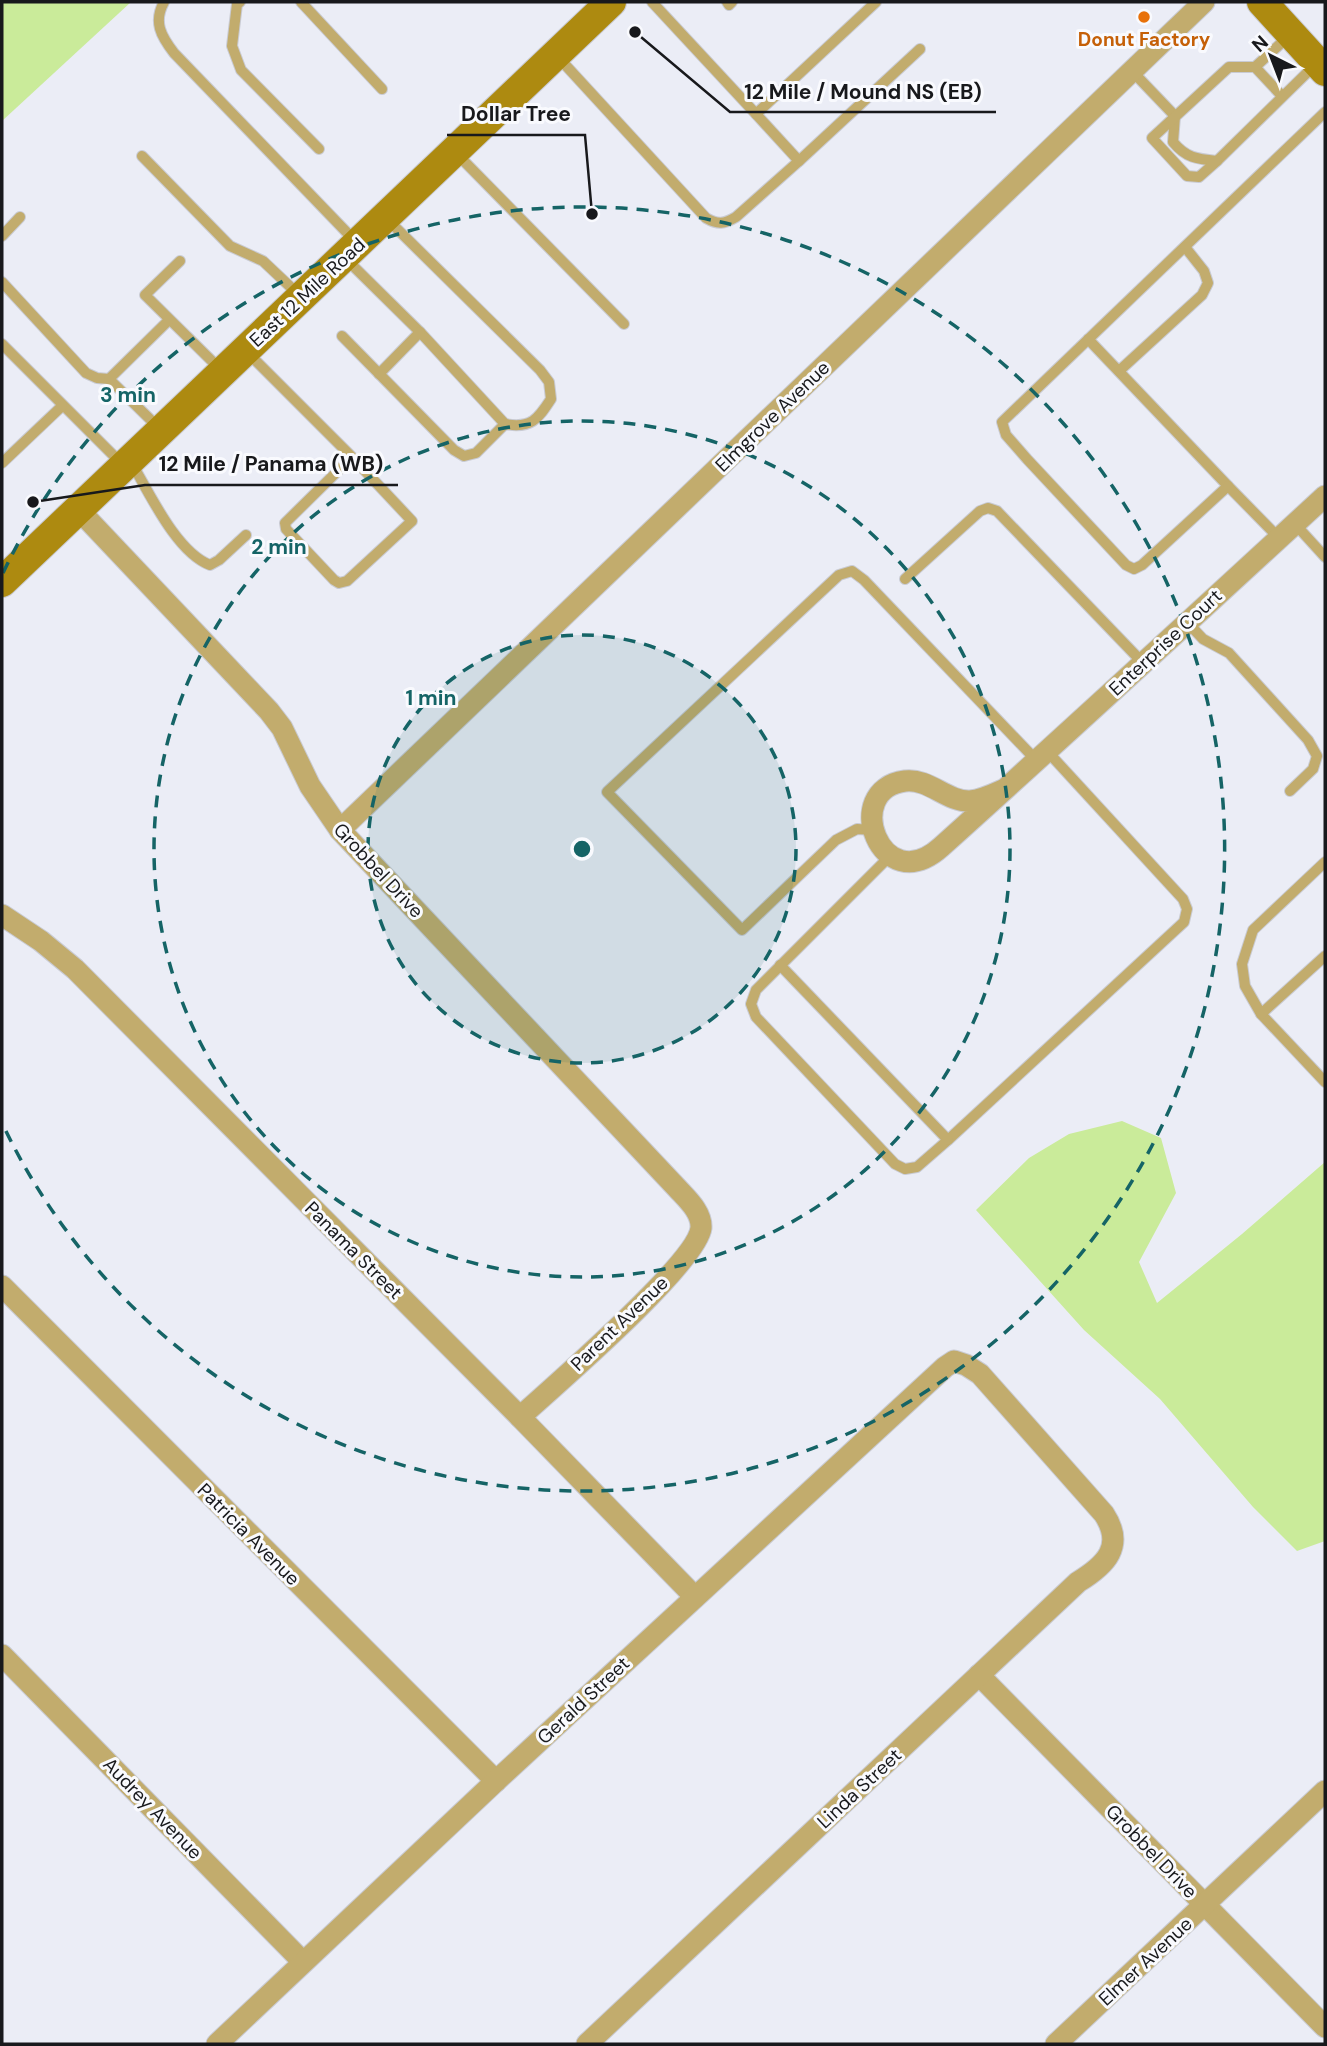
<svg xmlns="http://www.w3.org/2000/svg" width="1327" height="2046" viewBox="0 0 1327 2046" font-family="'DM Sans',sans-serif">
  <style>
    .green { fill: #caeb9a }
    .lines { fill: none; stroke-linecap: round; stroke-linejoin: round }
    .lane-casing { stroke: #c9cbd3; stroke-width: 12 }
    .street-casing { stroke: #c9cbd3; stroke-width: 23 }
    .secondary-casing { stroke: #c9cbd3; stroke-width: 32 }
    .lane { stroke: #c2ac6d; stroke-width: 10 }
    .street { stroke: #c2ac6d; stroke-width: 21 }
    .secondary { stroke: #ad8a10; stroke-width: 30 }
    .ring { fill: none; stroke: #156466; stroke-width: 3.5; stroke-dasharray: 12 9 }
    .food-dot { fill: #e8710a; stroke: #f9fafe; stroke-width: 2.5 }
    .labels { text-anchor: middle; stroke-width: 6; stroke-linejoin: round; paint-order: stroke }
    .food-label { font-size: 19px; font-weight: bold; fill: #c56008; stroke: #f9fafe }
    .street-label { font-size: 19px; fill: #18191c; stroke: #f9fafe }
    .centre { fill: #156466; stroke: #f9fafe; stroke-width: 3.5 }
    .ring-label { font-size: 21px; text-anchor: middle; font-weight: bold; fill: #156466; stroke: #f9fafe; stroke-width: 6; stroke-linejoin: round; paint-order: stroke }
    .leader { fill: none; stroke: #18191c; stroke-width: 2.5 }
    .callout-dot { fill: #18191c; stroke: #f9fafe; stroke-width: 2.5 }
    .callout-label { font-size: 21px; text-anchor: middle; font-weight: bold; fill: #18191c; stroke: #f9fafe; stroke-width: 6; stroke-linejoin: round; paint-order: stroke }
  </style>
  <rect width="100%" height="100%" fill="#ebedf6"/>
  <!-- green -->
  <g class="green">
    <polygon points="2,2 131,2 2,121"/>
    <polygon points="1122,1121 1161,1138 1176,1193 1139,1262 1157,1303 1242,1234 1325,1162 1325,1541 1297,1551 1253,1507 1160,1399 1084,1330 976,1210 1029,1158 1069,1134"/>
  </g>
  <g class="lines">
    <defs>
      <g id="lane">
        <path d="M164,2C153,22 161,36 174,53L356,242"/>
        <polyline points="240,2 237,4 232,46 241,70 319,149"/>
        <polyline points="301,2 382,89"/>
        <polyline points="652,2 756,114 876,2"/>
        <polyline points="727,2 729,5 732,2"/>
        <path d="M558,57L706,218C718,225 724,224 736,217L799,161L756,114"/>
        <polyline points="1255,67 1282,96"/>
        <path d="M1132,71L1175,116L1173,142C1186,158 1197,159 1217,161L1316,64"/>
        <polyline points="455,152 624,324"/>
        <polyline points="142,156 230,246 263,261 300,296"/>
        <polyline points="799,161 920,49"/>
        <polyline points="1217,161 1199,177 1187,176 1152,138 1229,67 1255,67 1290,35"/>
        <polyline points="2,236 20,217"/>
        <path d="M346,259L420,332L505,424C531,429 538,419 551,399L549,382L540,370L386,218"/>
        <polyline points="180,261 145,295 221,370"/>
        <polyline points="2,282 86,373 97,378 109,379"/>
        <polyline points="342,336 454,450 464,456 476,453 505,424"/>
        <polyline points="1088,339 1228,486 1142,565 1134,569 1126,565 1027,459 1006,435 1002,422 1325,112"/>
        <polyline points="2,344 123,465"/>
        <polyline points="247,352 352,457 412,521 347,581 339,583 334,580 286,529 285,523 352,457"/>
        <polyline points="1119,371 1202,295 1208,283 1204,271 1185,247"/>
        <polyline points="379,374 420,332"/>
        <polyline points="159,428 109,379 169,320"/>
        <path d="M131,462C149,492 176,552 210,565L219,560L246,535"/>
        <polyline points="2,463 62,406"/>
        <polyline points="1228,486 1279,538"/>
        <polyline points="1295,524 1325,557"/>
        <polyline points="905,579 980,511 988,508 997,511 1143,663"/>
        <polyline points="1187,622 1203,639 1229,653 1308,740 1317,756 1313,769 1290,791"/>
        <polyline points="873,830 857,829 836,840 742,930 607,792 839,575 852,571 864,580 1036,760"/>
        <polyline points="891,855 756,990 751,1004 756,1017 895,1164 905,1169 917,1167 948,1140 1184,922 1187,909 1183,899 1047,751"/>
        <polyline points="1325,862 1253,930 1242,964 1245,986 1261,1014 1325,1082"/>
        <polyline points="780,965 948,1140"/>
        <polyline points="1261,1014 1325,956"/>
      </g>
      <g id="street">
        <path d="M77,508L269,711L282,728L310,786L340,830L677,1188C687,1199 702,1212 701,1228C697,1263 553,1387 520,1417"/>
        <path d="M1005,789C994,794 982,800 970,801C947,802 929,778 905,781C840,789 881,901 941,847C1070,731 1198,613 1325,496"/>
        <polyline points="340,830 1204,2"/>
        <polyline points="2,915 41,941 75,969 520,1417 695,1597"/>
        <polyline points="2,1286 496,1781"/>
        <polyline points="2,1655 303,1962"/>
        <polyline points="979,1675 1325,2027"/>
        <path d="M217,2044L496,1781L945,1367L954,1361L966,1365L980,1374L1104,1514C1125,1546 1106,1565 1078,1582L587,2044"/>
        <polyline points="1056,2044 1325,1791"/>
      </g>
      <g id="secondary">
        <polyline points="1262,2 1325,71"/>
        <polyline points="2,582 611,2"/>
      </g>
    </defs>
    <!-- lane casing -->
    <use href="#lane" class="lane-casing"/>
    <!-- street casing -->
    <use href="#street" class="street-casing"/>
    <!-- secondary casing -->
    <use href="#secondary" class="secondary-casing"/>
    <!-- lane -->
    <use href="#lane" class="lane"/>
    <!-- street -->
    <use href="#street" class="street"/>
    <!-- secondary -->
    <use href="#secondary" class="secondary"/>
  </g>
  <!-- distance rings -->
  <circle cx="582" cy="849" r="214" fill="#156466" fill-opacity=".12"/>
  <g class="ring">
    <circle cx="582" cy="849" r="214"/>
    <circle cx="582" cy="849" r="428"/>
    <path d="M3 573A642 642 0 1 1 3 1125"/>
  </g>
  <!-- markers -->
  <circle class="food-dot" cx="1144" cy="17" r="7"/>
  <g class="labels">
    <!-- food labels -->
    <g class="food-label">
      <text x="1144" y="46">Donut Factory</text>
    </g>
    <!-- street labels -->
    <g class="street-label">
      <text transform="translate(307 292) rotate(-43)" y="7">East 12 Mile Road</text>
      <text transform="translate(772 416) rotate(-44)" y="7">Elmgrove Avenue</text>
      <text transform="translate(1165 642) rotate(-43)" y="7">Enterprise Court</text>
      <text transform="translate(379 870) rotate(47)" y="7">Grobbel Drive</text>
      <text transform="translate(354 1250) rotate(45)" y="7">Panama Street</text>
      <text transform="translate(619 1323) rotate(-44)" y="7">Parent Avenue</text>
      <text transform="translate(249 1534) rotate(45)" y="7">Patricia Avenue</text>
      <text transform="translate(583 1700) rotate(-43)" y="7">Gerald Street</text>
      <text transform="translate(859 1788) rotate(-43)" y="7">Linda Street</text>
      <text transform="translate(153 1808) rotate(46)" y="7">Audrey Avenue</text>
      <text transform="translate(1152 1851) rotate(46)" y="7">Grobbel Drive</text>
      <text transform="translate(1145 1961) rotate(-43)" y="7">Elmer Avenue</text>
    </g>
  </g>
  <circle cx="582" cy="849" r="10" class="centre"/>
  <g class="ring-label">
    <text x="128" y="402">3 min</text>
    <text x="279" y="554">2 min</text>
    <text x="431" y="705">1 min</text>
  </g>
  <!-- callouts -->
  <path class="leader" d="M635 32L730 112H996M592 214L585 135H447M33 502L145 485H398"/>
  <g class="callout-dot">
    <circle cx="635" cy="32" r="7"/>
    <circle cx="592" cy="214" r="7"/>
    <circle cx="33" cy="502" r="7"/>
  </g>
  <g class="callout-label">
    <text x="863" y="99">12 Mile / Mound NS (EB)</text>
    <text x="516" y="121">Dollar Tree</text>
    <text x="271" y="471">12 Mile / Panama (WB)</text>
  </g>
  <!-- border -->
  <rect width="1327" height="2046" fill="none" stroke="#18191c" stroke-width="7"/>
  <!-- north arrow -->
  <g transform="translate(1271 56) rotate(318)" stroke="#f9fafe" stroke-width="5" paint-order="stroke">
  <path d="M0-5L12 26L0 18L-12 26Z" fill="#18191c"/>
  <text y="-10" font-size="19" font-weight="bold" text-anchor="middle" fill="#18191c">N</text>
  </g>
</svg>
